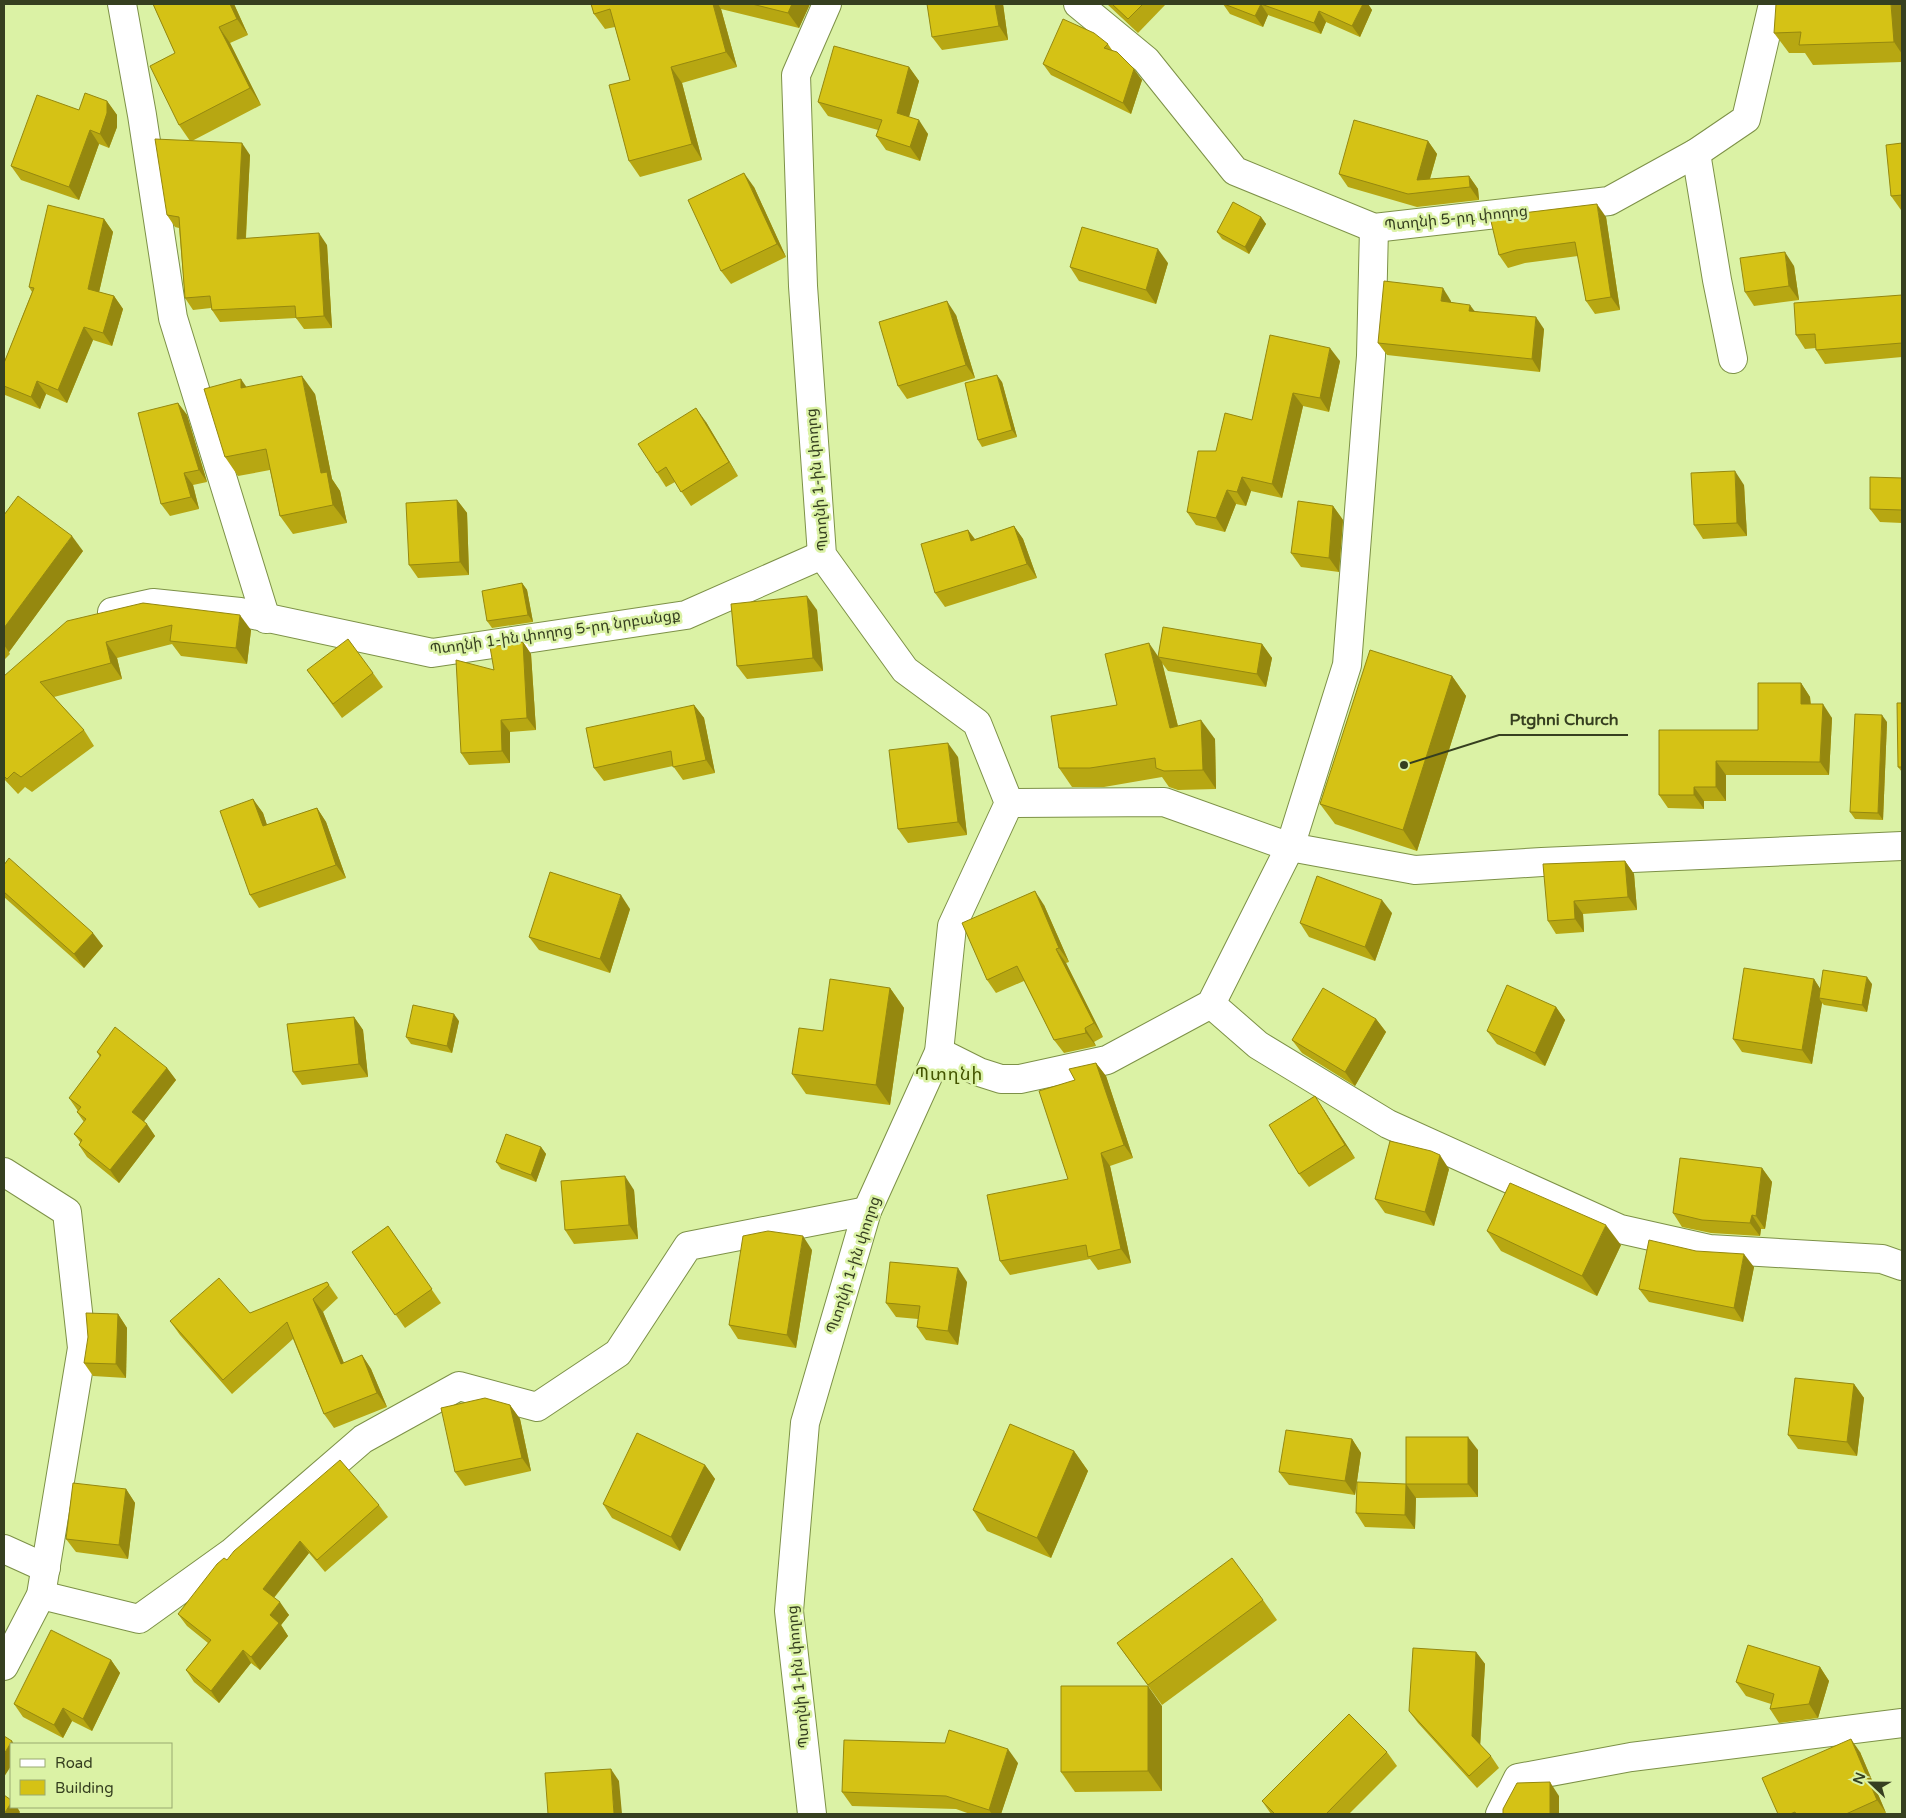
<svg xmlns="http://www.w3.org/2000/svg" width="1906" height="1818" viewBox="0 0 1906 1818" font-family="'Varela Round','Noto Sans Armenian',sans-serif">
  <style>
    .lines { fill: none; stroke-linecap: round; stroke-linejoin: round }
    .minor-casing { stroke: #7d9147; stroke-width: 30 }
    .minor { stroke: #fff; stroke-width: 28 }
    .wall { fill: #b7a712 }
    .shaded-wall { fill: #95880f }
    .building { fill: #d5c215; stroke: #95880f }
    .labels { text-anchor: middle; stroke-width: 5; stroke-linejoin: round; paint-order: stroke }
    .street-label { font-size: 15px; fill: #363f20; stroke: #dbf2a5 }
    .quarter-label { font-size: 18px; letter-spacing: 1px; fill: #450; stroke: #dbf2a5 }
    .leader { fill: none; stroke: #363f20; stroke-width: 2 }
    .callout-dot { fill: #363f20; stroke: #dbf2a5; stroke-width: 2 }
    .callout-label { font-size: 16px; text-anchor: middle; font-weight: bold; fill: #363f20; stroke: #dbf2a5; stroke-width: 5; stroke-linejoin: round; paint-order: stroke }
  </style>
  <rect width="100%" height="100%" fill="#dbf2a5"/>
  <g class="lines">
    <defs>
      <g id="minor">
        <polyline points="122,4 142,115 173,318 266,619"/>
        <polyline points="1078,4 1146,60 1235,171 1374,228 1609,201 1696,153 1746,119 1773,4"/>
        <polyline points="1696,153 1717,280 1733,359"/>
        <polyline points="112,612 153,603 240,612 432,653 686,615 822,555"/>
        <polyline points="1009,803 1164,802 1290,847 1415,870 1542,862 1902,846"/>
        <polyline points="1211,1004 1258,1045 1388,1124 1620,1229 1709,1249 1882,1259 1902,1266"/>
        <polyline points="939,1052 979,1072 1001,1079 1020,1079 1107,1060 1211,1004 1290,847 1347,665 1371,356 1374,228"/>
        <polyline points="4,1172 67,1212 82,1348 41,1595 4,1666"/>
        <polyline points="4,1549 46,1568"/>
        <polyline points="41,1595 139,1619 231,1553 363,1439 459,1386 537,1407 618,1353 688,1246 867,1211"/>
        <polyline points="812,1814 789,1611 805,1423 867,1211 939,1052 952,926 1009,803 977,723 905,670 822,555 803,286 796,75 827,4"/>
        <polyline points="1500,1814 1518,1778 1631,1757 1902,1723"/>
      </g>
    </defs>
    <!-- minor casing -->
    <use href="#minor" class="minor-casing"/>
    <!-- minor -->
    <use href="#minor" class="minor"/>
  </g>
  <!-- wall -->
  <g class="wall">
    <polygon points="153,4 234,4 248,35 230,43 261,105 192,141 250,155 246,238 327,245 332,328 304,329 296,318 220,322 212,310 211,308 193,310 185,298 179,228 175,227 167,215 190,141 179,125 175,53"/>
    <polygon points="591,4 810,4 799,28 721,9 737,67 682,83 702,160 640,177 629,161 630,80 615,27 605,29 594,14"/>
    <polygon points="1003,4 1008,40 942,50 932,37"/>
    <polygon points="1107,4 1166,4 1138,33"/>
    <polygon points="1223,4 1368,4 1372,10 1360,37 1326,22 1321,34 1268,15 1263,27 1230,14"/>
    <polygon points="1902,4 1902,62 1813,65 1805,53 1789,53 1774,33"/>
    <polygon points="1108,44 1112,50 1142,80 1131,114 1051,75 1043,64"/>
    <polygon points="909,67 919,81 909,117 928,134 920,161 886,150 876,136 878,130 828,116 818,102"/>
    <polygon points="107,101 117,115 117,127 109,148 99,144 79,200 21,180 11,166 79,110"/>
    <polygon points="1428,141 1437,154 1430,179 1469,176 1478,189 1479,200 1417,207 1348,187 1339,174"/>
    <polygon points="1902,143 1902,210 1901,210 1891,196"/>
    <polygon points="754,187 786,257 731,284 721,271"/>
    <polygon points="1261,217 1266,224 1249,254 1222,239 1217,232"/>
    <polygon points="1606,217 1620,310 1595,314 1586,301 1578,256 1525,263 1508,268 1499,255"/>
    <polygon points="104,219 113,232 99,292 114,296 123,309 112,346 93,340 67,403 46,394 40,409 5,395 4,394 4,363 32,292 29,287"/>
    <polygon points="1168,263 1156,304 1079,281 1070,267"/>
    <polygon points="1794,266 1799,300 1754,306 1745,292"/>
    <polygon points="1902,295 1902,357 1825,364 1816,350 1816,348 1805,349 1796,335"/>
    <polygon points="1451,301 1451,302 1475,311 1544,329 1540,372 1387,355 1378,343"/>
    <polygon points="956,315 975,378 907,399 898,386"/>
    <polygon points="1340,361 1329,412 1303,406 1282,498 1251,491 1246,506 1236,504 1225,532 1196,525 1187,512 1216,451 1252,420"/>
    <polygon points="1002,382 1017,437 982,447 978,440"/>
    <polygon points="246,387 315,394 332,479 340,491 347,523 293,534 280,516 270,470 238,476 225,457"/>
    <polygon points="178,403 187,415 207,482 193,485 199,509 170,516 161,504"/>
    <polygon points="706,422 738,476 691,506 675,482 666,487 657,473"/>
    <polygon points="1902,478 1902,523 1880,522 1870,509"/>
    <polygon points="1744,485 1747,536 1703,539 1694,525"/>
    <polygon points="457,500 467,513 469,575 418,578 409,565"/>
    <polygon points="1333,506 1343,520 1339,572 1301,567 1291,553"/>
    <polygon points="4,515 83,551 9,652 10,654 4,660"/>
    <polygon points="1014,526 1023,539 1037,578 945,607 935,593 968,530 975,539"/>
    <polygon points="522,583 527,590 533,622 492,628 487,621"/>
    <polygon points="143,603 251,630 247,664 181,656 172,644 117,658 122,679 54,697 84,730 94,746 32,792 25,787 18,794 4,779 4,676"/>
    <polygon points="817,610 823,671 747,679 737,666"/>
    <polygon points="523,642 531,654 536,730 510,732 510,763 469,765 461,753 494,670"/>
    <polygon points="1262,644 1272,658 1266,687 1168,671 1162,663 1178,726 1215,739 1216,789 1178,790 1169,787 1162,777 1104,787 1072,787 1059,768 1117,705 1158,657"/>
    <polygon points="307,670 373,673 383,687 342,718"/>
    <polygon points="1452,676 1466,696 1417,851 1335,824 1320,804"/>
    <polygon points="1801,683 1810,697 1811,704 1832,718 1829,775 1726,775 1726,801 1704,801 1704,809 1668,808 1659,795 1758,730"/>
    <polygon points="1902,703 1902,772 1898,767"/>
    <polygon points="694,705 704,718 715,773 683,780 673,766 604,781 594,768"/>
    <polygon points="1887,722 1883,820 1855,819 1850,812"/>
    <polygon points="958,757 967,835 908,843 898,829"/>
    <polygon points="253,799 263,813 267,825 317,808 326,822 346,878 259,908 250,895"/>
    <polygon points="1625,861 1634,874 1637,910 1583,914 1584,932 1556,934 1548,921"/>
    <polygon points="4,865 103,946 84,968 4,897"/>
    <polygon points="1044,905 1069,962 1066,963 1103,1037 1094,1042 1096,1046 1064,1053 1054,1040 1024,981 996,993 987,980"/>
    <polygon points="630,909 610,973 539,950 529,937"/>
    <polygon points="1392,913 1375,961 1309,937 1300,923"/>
    <polygon points="1814,979 1820,989 1872,984 1867,1012 1824,1005 1822,1003 1812,1064 1742,1052 1733,1039"/>
    <polygon points="890,988 904,1008 890,1105 806,1094 792,1074"/>
    <polygon points="1556,1007 1565,1020 1545,1066 1497,1044 1487,1031"/>
    <polygon points="354,1017 363,1030 368,1077 302,1085 293,1072"/>
    <polygon points="1376,1019 1386,1032 1355,1086 1302,1053 1292,1040"/>
    <polygon points="459,1021 452,1053 411,1044 406,1037"/>
    <polygon points="97,1052 167,1068 176,1080 144,1121 155,1136 119,1183 87,1157 79,1145 81,1143 74,1134 84,1122 77,1112 78,1111 69,1098 100,1057"/>
    <polygon points="1096,1063 1106,1076 1133,1158 1110,1166 1131,1263 1098,1270 1090,1259 1010,1275 1000,1261 1068,1179 1075,1080"/>
    <polygon points="1324,1110 1355,1158 1309,1187 1299,1174"/>
    <polygon points="541,1147 546,1154 536,1182 501,1169 496,1162"/>
    <polygon points="1762,1168 1772,1182 1765,1229 1761,1229 1760,1236 1711,1233 1682,1227 1673,1213"/>
    <polygon points="1449,1169 1434,1226 1385,1213 1375,1199"/>
    <polygon points="634,1190 638,1239 574,1244 565,1230"/>
    <polygon points="388,1226 441,1303 405,1328 352,1252"/>
    <polygon points="1487,1231 1621,1245 1597,1296 1501,1251"/>
    <polygon points="812,1250 796,1348 738,1339 729,1325"/>
    <polygon points="1754,1267 1743,1322 1649,1302 1639,1289"/>
    <polygon points="327,1282 338,1298 323,1312 344,1363 362,1355 371,1369 387,1407 334,1428 324,1414 293,1339 232,1394 180,1335 170,1321 250,1313"/>
    <polygon points="967,1282 958,1345 926,1340 917,1327 918,1319 896,1317 886,1303"/>
    <polygon points="118,1314 127,1328 126,1378 93,1376 84,1363"/>
    <polygon points="1854,1384 1864,1398 1857,1456 1798,1449 1788,1435"/>
    <polygon points="510,1405 520,1419 531,1471 465,1486 455,1472"/>
    <polygon points="1352,1439 1361,1453 1355,1495 1289,1485 1279,1472"/>
    <polygon points="1478,1450 1478,1497 1416,1498 1415,1529 1365,1527 1356,1513 1406,1484"/>
    <polygon points="1074,1451 1088,1471 1051,1558 987,1531 973,1510"/>
    <polygon points="705,1465 715,1479 680,1551 612,1518 603,1504"/>
    <polygon points="126,1489 135,1503 128,1559 76,1552 66,1539"/>
    <polygon points="379,1505 388,1517 325,1572 309,1553 274,1598 289,1615 281,1625 288,1636 260,1670 251,1663 219,1703 194,1682 186,1670 208,1643 187,1626 178,1614 227,1560"/>
    <polygon points="1263,1600 1277,1620 1162,1705 1117,1643"/>
    <polygon points="1476,1652 1485,1664 1480,1745 1491,1756 1499,1768 1477,1788 1418,1723 1409,1711"/>
    <polygon points="111,1660 120,1673 92,1731 72,1721 63,1738 23,1717 14,1704"/>
    <polygon points="1820,1667 1829,1681 1818,1718 1779,1723 1770,1709 1771,1704 1746,1696 1736,1682"/>
    <polygon points="1162,1706 1162,1791 1075,1792 1061,1772"/>
    <polygon points="1387,1752 1397,1766 1349,1814 1271,1814 1262,1801"/>
    <polygon points="1860,1752 1886,1813 1884,1814 1778,1814"/>
    <polygon points="1018,1763 1001,1814 970,1814 956,1809 852,1806 842,1792"/>
  </g>
  <!-- shaded-wall -->
  <g class="shaded-wall">
    <polygon points="230,4 234,4 248,35 237,19"/>
    <polygon points="713,4 718,4 721,9 737,67 726,52"/>
    <polygon points="792,4 810,4 799,28 788,13"/>
    <polygon points="995,4 1003,4 1008,40 999,26"/>
    <polygon points="1261,4 1268,15 1263,27 1255,16"/>
    <polygon points="1363,4 1368,4 1372,10 1360,37 1352,26"/>
    <polygon points="1891,4 1902,4 1902,54 1894,42"/>
    <polygon points="1319,11 1326,22 1321,34 1314,23"/>
    <polygon points="219,27 230,43 261,105 250,88"/>
    <polygon points="671,67 682,83 702,160 692,144"/>
    <polygon points="909,67 919,81 906,127 897,113"/>
    <polygon points="1134,69 1142,80 1131,114 1123,103"/>
    <polygon points="107,101 117,115 117,127 109,148 100,134"/>
    <polygon points="919,120 928,134 920,161 910,147"/>
    <polygon points="90,130 99,144 79,200 69,187"/>
    <polygon points="1428,141 1437,154 1426,192 1417,180"/>
    <polygon points="242,143 250,155 245,250 237,239"/>
    <polygon points="744,173 754,187 786,257 777,244"/>
    <polygon points="1469,176 1478,189 1479,200 1470,187"/>
    <polygon points="1597,204 1606,217 1620,310 1611,297"/>
    <polygon points="1261,217 1266,224 1249,254 1245,247"/>
    <polygon points="104,219 113,232 97,301 88,289"/>
    <polygon points="319,233 327,245 332,328 324,316"/>
    <polygon points="1158,249 1168,263 1156,304 1146,290"/>
    <polygon points="1785,252 1794,266 1799,300 1789,286"/>
    <polygon points="1443,288 1451,301 1450,313 1441,301"/>
    <polygon points="114,296 123,309 112,346 103,333"/>
    <polygon points="947,301 956,315 975,378 966,365"/>
    <polygon points="1470,305 1479,317 1469,311"/>
    <polygon points="1536,317 1544,329 1540,372 1532,359"/>
    <polygon points="84,327 93,340 67,403 58,390"/>
    <polygon points="1330,348 1340,361 1329,412 1320,398"/>
    <polygon points="997,375 1002,382 1017,437 1012,430"/>
    <polygon points="302,376 315,394 332,479 340,491 347,523 333,505 321,473"/>
    <polygon points="241,379 254,398 241,388"/>
    <polygon points="37,381 46,394 40,409 31,397"/>
    <polygon points="1293,393 1303,406 1282,498 1272,484"/>
    <polygon points="178,403 187,415 207,482 199,470"/>
    <polygon points="696,408 706,422 738,476 729,462"/>
    <polygon points="1735,471 1744,485 1747,536 1737,523"/>
    <polygon points="184,473 193,485 199,509 191,497"/>
    <polygon points="1242,477 1251,491 1246,506 1237,492"/>
    <polygon points="1227,490 1236,504 1225,532 1216,518"/>
    <polygon points="457,500 467,513 469,575 460,562"/>
    <polygon points="1333,506 1343,520 1339,572 1329,558"/>
    <polygon points="1014,526 1023,539 1037,578 1027,564"/>
    <polygon points="968,530 978,544 971,541"/>
    <polygon points="72,536 83,551 9,652 4,645 4,628"/>
    <polygon points="522,583 527,590 533,622 528,615"/>
    <polygon points="807,596 817,610 823,671 813,658"/>
    <polygon points="240,615 251,630 247,664 236,648"/>
    <polygon points="106,642 117,658 122,679 111,663"/>
    <polygon points="523,642 531,654 536,730 527,718"/>
    <polygon points="1149,643 1162,662 1183,747 1170,728"/>
    <polygon points="1262,644 1272,658 1266,687 1257,674"/>
    <polygon points="1452,676 1466,696 1417,851 1403,830"/>
    <polygon points="1801,683 1810,697 1811,717 1801,704"/>
    <polygon points="1823,704 1832,718 1829,775 1820,762"/>
    <polygon points="694,705 704,718 715,773 706,760"/>
    <polygon points="1882,715 1887,722 1883,820 1878,813"/>
    <polygon points="501,720 510,732 510,763 502,751"/>
    <polygon points="1201,720 1215,739 1216,789 1203,770"/>
    <polygon points="948,743 958,757 967,835 958,822"/>
    <polygon points="1716,761 1726,775 1726,801 1716,787"/>
    <polygon points="1694,787 1704,801 1704,809 1694,795"/>
    <polygon points="253,799 263,813 272,840 263,826"/>
    <polygon points="317,808 326,822 346,878 336,865"/>
    <polygon points="1625,861 1634,874 1637,910 1628,897"/>
    <polygon points="1035,891 1044,905 1069,962 1059,948"/>
    <polygon points="621,895 630,909 610,973 600,959"/>
    <polygon points="1382,900 1392,913 1375,961 1365,947"/>
    <polygon points="1574,901 1583,914 1584,932 1575,919"/>
    <polygon points="93,933 103,946 84,968 74,954"/>
    <polygon points="1056,949 1066,963 1103,1037 1094,1023"/>
    <polygon points="1867,977 1872,984 1867,1012 1862,1005"/>
    <polygon points="1814,979 1823,993 1819,998 1822,1003 1812,1064 1802,1050"/>
    <polygon points="890,988 904,1008 890,1105 876,1085"/>
    <polygon points="1556,1007 1565,1020 1545,1066 1535,1053"/>
    <polygon points="454,1014 459,1021 452,1053 447,1046"/>
    <polygon points="354,1017 363,1030 368,1077 359,1064"/>
    <polygon points="1376,1019 1386,1032 1355,1086 1345,1072"/>
    <polygon points="1085,1028 1094,1042 1096,1046 1086,1033"/>
    <polygon points="1096,1063 1106,1076 1133,1158 1124,1145"/>
    <polygon points="167,1068 176,1080 141,1125 132,1112"/>
    <polygon points="1315,1096 1324,1110 1355,1158 1345,1145"/>
    <polygon points="147,1124 155,1136 119,1183 110,1170"/>
    <polygon points="541,1147 546,1154 536,1182 531,1175"/>
    <polygon points="1101,1153 1110,1166 1131,1263 1121,1249"/>
    <polygon points="1440,1155 1449,1169 1434,1226 1425,1212"/>
    <polygon points="1762,1168 1772,1182 1765,1229 1756,1216"/>
    <polygon points="625,1176 634,1190 638,1239 629,1225"/>
    <polygon points="1752,1215 1761,1229 1760,1236 1750,1223"/>
    <polygon points="1606,1225 1621,1245 1597,1296 1582,1276"/>
    <polygon points="803,1236 812,1250 796,1348 787,1335"/>
    <polygon points="1744,1254 1754,1267 1743,1322 1734,1308"/>
    <polygon points="958,1268 967,1282 958,1345 948,1331"/>
    <polygon points="313,1299 323,1312 350,1378 341,1364"/>
    <polygon points="118,1314 127,1328 126,1378 116,1364"/>
    <polygon points="362,1355 371,1369 387,1407 377,1393"/>
    <polygon points="1854,1384 1864,1398 1857,1456 1847,1442"/>
    <polygon points="510,1405 520,1419 531,1471 522,1458"/>
    <polygon points="1468,1437 1478,1450 1478,1497 1468,1484"/>
    <polygon points="1352,1439 1361,1453 1355,1495 1345,1481"/>
    <polygon points="1074,1451 1088,1471 1051,1558 1037,1538"/>
    <polygon points="705,1465 715,1479 680,1551 671,1537"/>
    <polygon points="1406,1484 1416,1498 1415,1529 1405,1515"/>
    <polygon points="126,1489 135,1503 128,1559 119,1545"/>
    <polygon points="300,1541 309,1553 271,1601 263,1589"/>
    <polygon points="280,1602 289,1615 281,1625 288,1636 260,1670 251,1657 270,1615"/>
    <polygon points="243,1650 251,1663 219,1703 211,1691"/>
    <polygon points="1476,1652 1485,1664 1480,1748 1472,1736"/>
    <polygon points="111,1660 120,1673 92,1731 83,1719"/>
    <polygon points="1820,1667 1829,1681 1818,1718 1809,1704"/>
    <polygon points="1148,1686 1162,1706 1162,1791 1148,1771"/>
    <polygon points="63,1708 72,1721 63,1738 54,1725"/>
    <polygon points="1851,1739 1860,1752 1886,1813 1877,1800"/>
    <polygon points="12,1741 14,1744 11,1744 11,1766 4,1777 4,1754"/>
    <polygon points="1008,1749 1018,1763 1001,1814 992,1814 989,1810"/>
    <polygon points="611,1769 619,1781 622,1814 614,1814"/>
    <polygon points="1550,1782 1559,1796 1559,1814 1550,1814"/>
    <polygon points="11,1803 11,1807 17,1807 20,1812 19,1814 4,1814"/>
  </g>
  <!-- building -->
  <g class="building">
    <polygon points="153,4 230,4 237,19 219,27 250,88 179,125 150,66 175,53"/>
    <polygon points="591,4 713,4 726,52 671,67 692,144 629,161 609,85 630,80 610,9 594,14"/>
    <polygon points="752,4 792,4 788,13"/>
    <polygon points="927,4 995,4 999,26 932,37"/>
    <polygon points="1112,4 1143,4 1128,19"/>
    <polygon points="1224,4 1363,4 1352,26 1319,11 1314,23 1261,4 1255,16"/>
    <polygon points="1776,4 1891,4 1894,42 1799,45 1801,32 1774,33"/>
    <polygon points="1063,19 1094,33 1108,44 1104,48 1117,52 1134,69 1123,103 1043,64"/>
    <polygon points="834,46 909,67 897,113 919,120 910,147 876,136 882,120 818,102"/>
    <polygon points="85,93 107,101 107,113 100,134 90,130 69,187 11,166 37,95 79,110"/>
    <polygon points="1354,120 1428,141 1417,180 1469,176 1470,187 1408,194 1339,174"/>
    <polygon points="155,139 242,143 237,239 319,233 324,316 296,318 295,306 212,310 210,296 185,298 179,217 167,215"/>
    <polygon points="1902,143 1902,195 1891,196 1886,145"/>
    <polygon points="744,173 777,244 721,271 688,200"/>
    <polygon points="1233,202 1261,217 1245,247 1217,232"/>
    <polygon points="1597,204 1611,297 1586,301 1575,242 1516,250 1499,255 1490,217"/>
    <polygon points="48,205 104,219 88,289 114,296 103,333 84,327 58,390 37,381 31,397 4,386 4,363 34,288 29,287"/>
    <polygon points="1082,227 1158,249 1146,290 1070,267"/>
    <polygon points="1785,252 1789,286 1745,292 1740,258"/>
    <polygon points="1384,281 1443,288 1441,301 1470,305 1469,311 1536,317 1532,359 1378,343"/>
    <polygon points="1902,295 1902,343 1816,350 1815,334 1796,335 1794,303"/>
    <polygon points="947,301 966,365 898,386 879,322"/>
    <polygon points="1270,335 1330,348 1320,398 1293,393 1272,484 1242,477 1237,492 1227,490 1216,518 1187,512 1198,451 1216,451 1225,413 1252,420"/>
    <polygon points="997,375 1012,430 978,440 965,383"/>
    <polygon points="302,376 321,473 327,472 333,505 280,516 266,449 225,457 204,389 241,379 241,388"/>
    <polygon points="178,403 199,470 184,473 191,497 161,504 138,413"/>
    <polygon points="696,408 729,462 681,492 666,467 657,473 638,444"/>
    <polygon points="1735,471 1737,523 1694,525 1691,473"/>
    <polygon points="1870,477 1902,478 1902,510 1870,509"/>
    <polygon points="18,496 72,536 4,628 4,515"/>
    <polygon points="457,500 460,562 409,565 406,503"/>
    <polygon points="1298,501 1333,506 1329,558 1291,553"/>
    <polygon points="1014,526 1027,564 935,593 921,544 968,530 971,541"/>
    <polygon points="522,583 528,615 487,621 482,591"/>
    <polygon points="807,596 813,658 737,666 731,604"/>
    <polygon points="143,603 240,615 236,648 170,641 172,625 106,642 111,663 40,682 84,730 21,777 14,772 7,779 4,776 4,676 67,621"/>
    <polygon points="1163,627 1262,644 1257,674 1158,657"/>
    <polygon points="348,639 373,673 333,704 307,670"/>
    <polygon points="523,642 527,718 501,720 502,751 461,753 456,660 494,670 490,647"/>
    <polygon points="1149,643 1170,728 1201,720 1203,770 1164,771 1156,768 1155,758 1090,768 1059,768 1051,716 1117,705 1105,654"/>
    <polygon points="1370,650 1452,676 1403,830 1320,804"/>
    <polygon points="1758,683 1801,683 1801,704 1823,704 1820,762 1716,761 1716,787 1694,787 1694,795 1659,795 1659,730 1758,730"/>
    <polygon points="1897,703 1902,703 1902,767 1898,767"/>
    <polygon points="694,705 706,760 673,767 671,751 594,768 586,728"/>
    <polygon points="1855,714 1882,715 1878,813 1850,812"/>
    <polygon points="948,743 958,822 898,829 889,750"/>
    <polygon points="253,799 263,826 317,808 336,865 250,895 220,811"/>
    <polygon points="9,858 93,933 74,954 4,892 4,865"/>
    <polygon points="1625,861 1628,897 1574,901 1575,919 1548,921 1543,864"/>
    <polygon points="550,872 621,895 600,959 529,937"/>
    <polygon points="1317,876 1382,900 1365,947 1300,923"/>
    <polygon points="1035,891 1059,948 1056,949 1094,1023 1085,1028 1086,1033 1054,1040 1017,966 987,980 962,923"/>
    <polygon points="1744,968 1814,979 1802,1050 1733,1039"/>
    <polygon points="1823,970 1867,977 1862,1005 1819,998"/>
    <polygon points="830,979 890,988 876,1085 792,1074 799,1028 823,1031"/>
    <polygon points="1507,985 1556,1007 1535,1053 1487,1031"/>
    <polygon points="1323,988 1376,1019 1345,1072 1292,1040"/>
    <polygon points="413,1005 454,1014 447,1046 406,1037"/>
    <polygon points="354,1017 359,1064 293,1072 287,1024"/>
    <polygon points="115,1027 167,1068 132,1112 147,1124 110,1170 79,1145 82,1140 74,1134 86,1119 77,1112 81,1107 69,1098 101,1055 97,1052"/>
    <polygon points="1096,1063 1124,1145 1101,1153 1121,1249 1088,1257 1086,1245 1000,1261 987,1195 1068,1179 1039,1091 1075,1080 1069,1069"/>
    <polygon points="1315,1096 1345,1145 1299,1174 1269,1125"/>
    <polygon points="506,1134 541,1147 531,1175 496,1162"/>
    <polygon points="1390,1141 1431,1151 1440,1155 1425,1212 1375,1199"/>
    <polygon points="1680,1158 1762,1168 1756,1216 1752,1215 1750,1223 1702,1220 1673,1213"/>
    <polygon points="625,1176 629,1225 565,1230 561,1181"/>
    <polygon points="1510,1183 1606,1225 1582,1276 1487,1231"/>
    <polygon points="388,1226 432,1289 395,1315 352,1252"/>
    <polygon points="768,1231 803,1236 787,1335 729,1325 743,1236"/>
    <polygon points="1649,1240 1696,1251 1744,1254 1734,1308 1639,1289"/>
    <polygon points="890,1262 958,1268 948,1331 917,1327 920,1306 886,1303"/>
    <polygon points="219,1278 250,1313 327,1282 329,1285 313,1299 341,1364 362,1355 377,1393 324,1414 287,1322 223,1380 170,1321"/>
    <polygon points="86,1313 118,1314 116,1364 84,1363 88,1337"/>
    <polygon points="1795,1378 1854,1384 1847,1442 1788,1435"/>
    <polygon points="485,1398 510,1405 522,1458 455,1472 441,1408"/>
    <polygon points="1010,1424 1074,1451 1037,1538 973,1510"/>
    <polygon points="1286,1430 1352,1439 1345,1481 1279,1472"/>
    <polygon points="637,1433 705,1465 671,1537 603,1504"/>
    <rect x="1406" y="1437" width="62" height="47"/>
    <polygon points="340,1460 379,1505 317,1560 300,1541 263,1589 280,1602 270,1615 279,1623 251,1657 243,1650 211,1691 186,1670 211,1640 178,1614 217,1564 224,1558 227,1560 234,1551"/>
    <polygon points="1357,1482 1406,1484 1405,1515 1356,1513"/>
    <polygon points="73,1483 126,1489 119,1545 66,1539"/>
    <polygon points="1232,1558 1263,1600 1148,1685 1117,1643"/>
    <polygon points="51,1630 111,1660 83,1719 63,1708 54,1725 14,1704"/>
    <polygon points="1748,1645 1820,1667 1809,1704 1770,1709 1774,1694 1736,1682"/>
    <polygon points="1413,1648 1476,1652 1472,1736 1491,1756 1469,1776 1409,1711"/>
    <polygon points="1061,1686 1148,1686 1148,1771 1061,1772"/>
    <polygon points="1349,1714 1387,1752 1326,1814 1275,1814 1262,1801"/>
    <polygon points="949,1730 1008,1749 989,1810 946,1796 842,1792 844,1740 945,1743"/>
    <polygon points="4,1736 12,1741 4,1754"/>
    <polygon points="1851,1739 1877,1800 1846,1814 1796,1814 1795,1812 1790,1814 1778,1814 1762,1778"/>
    <polygon points="611,1769 614,1814 548,1814 545,1773"/>
    <polygon points="1550,1782 1550,1814 1503,1814 1503,1809 1517,1783"/>
    <polygon points="4,1795 11,1800 11,1803 4,1814"/>
  </g>
  <g class="labels">
    <!-- street labels -->
    <g class="street-label">
      <text transform="translate(1456 218) rotate(-6)" y="5">Պտղնի 5-րդ փողոց</text>
      <text transform="translate(817 480) rotate(-95)" y="5">Պտղնի 1-ին փողոց</text>
      <text transform="translate(555 632) rotate(-8)" y="5">Պտղնի 1-ին փողոց 5-րդ նրբանցք</text>
      <text transform="translate(853 1265) rotate(-72)" y="5">Պտղնի 1-ին փողոց</text>
      <text transform="translate(798 1677) rotate(-95)" y="5">Պտղնի 1-ին փողոց</text>
    </g>
    <!-- quarter labels -->
    <g class="quarter-label">
      <text x="949" y="1080">Պտղնի</text>
    </g>
  </g>
  <!-- callouts -->
  <path class="leader" d="M1404 765L1499 735H1628"/>
  <circle class="callout-dot" cx="1404" cy="765" r="5"/>
  <g class="callout-label">
    <text x="1564" y="725">Ptghni Church</text>
  </g>
  <!-- border -->
  <rect width="1906" height="1818" fill="none" stroke="#363f20" stroke-width="10"/>
  <!-- legend -->
  <rect x="10" y="1743" width="162" height="65" fill="#dbf2a5" stroke="#99aa70"/>
  <rect x="20" y="1759" width="25" height="8" fill="#ffffff" stroke="#99aa70"/>
  <text x="55" y="1768" font-size="15" fill="#363f20">Road</text>
  <rect x="20" y="1780" width="25" height="15" fill="#d5c215" stroke="#99aa70"/>
  <text x="55" y="1793" font-size="15" fill="#363f20">Building</text>
  <!-- north arrow -->
  <g transform="translate(1871 1783) rotate(292)" stroke="#dbf2a5" stroke-width="4" paint-order="stroke">
  <path d="M0-4L9 19L0 12L-9 19Z" fill="#363f20"/>
  <text y="-8" font-size="14" font-weight="bold" text-anchor="middle" fill="#363f20">N</text>
  </g>
</svg>
